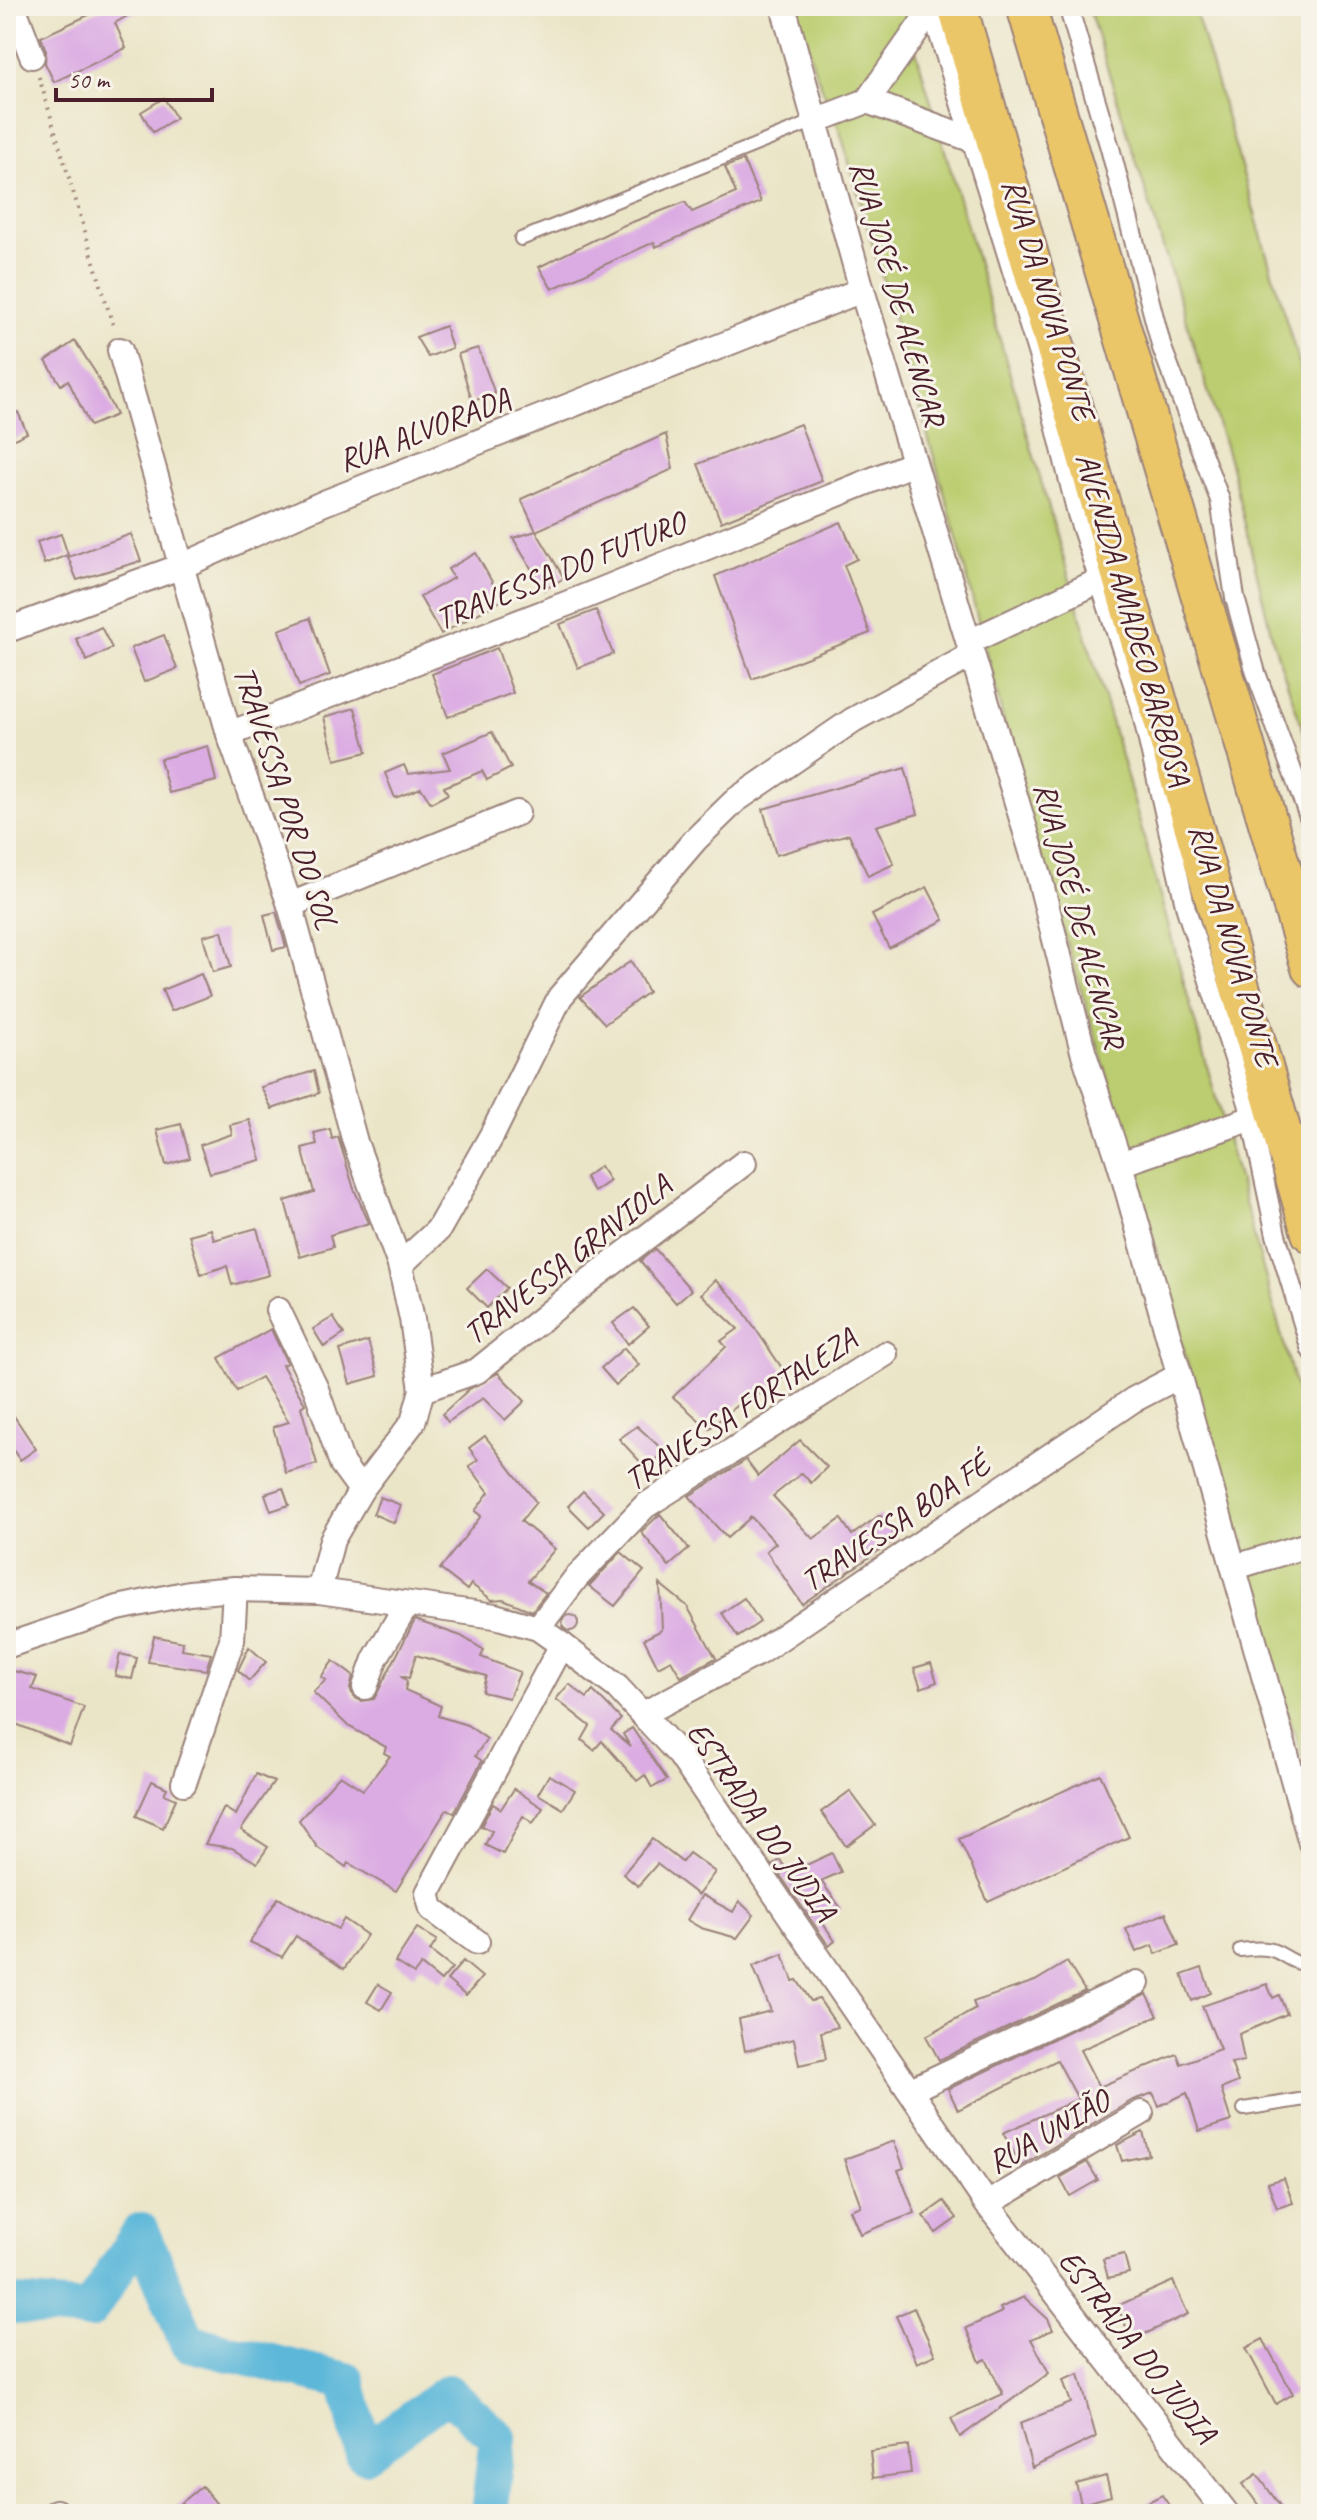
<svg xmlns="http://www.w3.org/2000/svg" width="1317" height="2520" viewBox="0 0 1317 2520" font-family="Caveat,sans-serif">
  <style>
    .green { fill: #bbcd70; stroke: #82764e; stroke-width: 2 }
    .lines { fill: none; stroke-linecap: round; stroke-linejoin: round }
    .river { stroke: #5bb7d9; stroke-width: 38 }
    .building { fill: #dbace3 }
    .service-casing { stroke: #9a827a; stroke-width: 16 }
    .pedestrian-casing { stroke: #9a827a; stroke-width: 22 }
    .minor-casing { stroke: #9a827a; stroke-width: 28 }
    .primary-casing { stroke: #9a827a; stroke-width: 42 }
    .path { stroke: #9a827a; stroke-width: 4; stroke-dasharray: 2 6; stroke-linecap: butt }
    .service { stroke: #fff; stroke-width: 12 }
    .pedestrian { stroke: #fff; stroke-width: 18 }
    .minor { stroke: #fff; stroke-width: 24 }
    .primary { stroke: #ebc669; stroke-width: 38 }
    .labels { text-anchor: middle; stroke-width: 6; stroke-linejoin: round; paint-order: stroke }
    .street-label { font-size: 32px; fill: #4a1f2b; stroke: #f7f3e8 }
  </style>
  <rect width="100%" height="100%" fill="#f7f3e8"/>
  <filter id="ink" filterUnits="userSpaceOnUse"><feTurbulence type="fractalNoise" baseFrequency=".0125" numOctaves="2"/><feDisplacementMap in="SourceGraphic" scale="16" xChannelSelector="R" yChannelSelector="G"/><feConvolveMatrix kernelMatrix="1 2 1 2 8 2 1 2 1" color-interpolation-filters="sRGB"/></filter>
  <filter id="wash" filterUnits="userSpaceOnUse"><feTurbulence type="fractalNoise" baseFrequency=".006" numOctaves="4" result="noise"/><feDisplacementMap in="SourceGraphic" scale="32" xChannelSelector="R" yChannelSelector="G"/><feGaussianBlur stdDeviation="1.8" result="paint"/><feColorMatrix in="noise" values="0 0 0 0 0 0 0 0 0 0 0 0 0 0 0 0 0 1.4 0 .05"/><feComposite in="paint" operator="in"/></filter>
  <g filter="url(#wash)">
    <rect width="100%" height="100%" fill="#ebe5c8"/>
    <!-- green -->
    <g class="green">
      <polygon points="796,6 903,6 1128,780 1311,1442 1311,1784 1254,1609 1122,1123 1031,827 954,527 840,131 815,71"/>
      <polygon points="1088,6 1194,6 1311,405 1311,754 1273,641 1230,462"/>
    </g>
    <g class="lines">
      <!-- river -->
      <polyline class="river" points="6,2304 89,2311 141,2231 188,2343 346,2381 364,2454 448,2393 498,2438 489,2514"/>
    </g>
    <g id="blocks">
      <!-- building -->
      <g class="building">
        <polygon points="108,6 145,6 115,23 126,48 54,82 45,63 46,51 41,37"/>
        <polygon points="164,98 176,118 153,132 141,112"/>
        <polygon points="743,160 761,202 656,247 654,242 552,289 539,267 622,226 685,202 692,212 736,193 725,167"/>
        <polygon points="445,326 452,348 428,357 416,337"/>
        <polygon points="75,341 95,372 116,415 90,426 68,380 61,385 46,361"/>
        <polygon points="478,348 495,394 472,401 458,354"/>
        <polygon points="18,412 27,433 6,443 6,418"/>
        <polygon points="800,424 822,481 721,522 698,464"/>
        <polygon points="666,434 673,469 536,531 521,499"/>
        <polygon points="841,522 857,559 844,565 870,633 752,679 715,576"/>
        <polygon points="536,531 564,578 544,590 513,538"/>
        <polygon points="61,534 68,555 44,564 37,542"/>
        <polygon points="131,534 141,561 77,580 68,557"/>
        <polygon points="476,553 502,600 441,634 420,597 453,578 448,569"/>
        <polygon points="596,610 613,654 578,668 560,624"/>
        <polygon points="310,618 330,675 299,686 279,630"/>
        <polygon points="101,627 112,648 87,661 76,639"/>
        <polygon points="164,635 177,669 144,682 131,648"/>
        <polygon points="497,648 513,693 448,717 432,674"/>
        <polygon points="355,708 367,752 335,760 324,717"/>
        <polygon points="492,732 511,768 487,780 482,771 444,787 448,794 431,803 421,788 395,798 385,773 404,765 408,774 450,769 443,753"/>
        <polygon points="208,746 216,781 169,793 160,759"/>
        <polygon points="905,768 918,814 876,826 894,864 868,876 849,834 776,855 763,809"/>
        <polygon points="927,887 944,920 889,948 872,915"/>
        <polygon points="276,912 286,947 273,950 264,915"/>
        <polygon points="222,931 231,967 213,972 203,936"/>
        <polygon points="631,961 648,992 605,1024 580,997"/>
        <polygon points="201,974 210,996 171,1011 162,990"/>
        <polygon points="314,1071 319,1093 272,1109 261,1087"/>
        <polygon points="250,1120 261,1160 210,1173 200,1145 232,1134 230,1125"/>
        <polygon points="181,1124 190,1158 166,1165 157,1130"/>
        <polygon points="330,1129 332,1139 338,1137 354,1189 369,1223 330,1235 333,1247 300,1257 285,1201 314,1192 302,1148 317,1144 314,1133"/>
        <polygon points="600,1166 610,1181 594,1192 585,1177"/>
        <polygon points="257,1228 269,1275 232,1285 227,1266 201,1274 189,1235 211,1229 214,1240"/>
        <polygon points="655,1249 691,1290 676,1303 640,1261"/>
        <polygon points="487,1269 507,1288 487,1308 467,1288"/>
        <polygon points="715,1280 736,1300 786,1374 760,1394 756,1389 709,1429 673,1397 726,1347 721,1341 738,1329 701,1294"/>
        <polygon points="634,1308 649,1326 628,1344 613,1323"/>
        <polygon points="333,1317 344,1334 324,1347 313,1329"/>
        <polygon points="271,1329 287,1363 282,1365 305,1404 301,1407 317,1464 286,1473 273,1427 289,1422 261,1377 237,1391 219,1358"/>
        <polygon points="368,1341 378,1376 350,1384 340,1350"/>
        <polygon points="624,1348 639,1365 616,1385 601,1368"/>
        <polygon points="498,1373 525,1401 505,1420 483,1398 448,1422 442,1414 468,1390"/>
        <polygon points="6,1404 36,1449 20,1460 6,1440"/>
        <polygon points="637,1426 664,1451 647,1469 619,1439"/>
        <polygon points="485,1436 536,1502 521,1521 555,1549 528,1581 546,1593 532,1611 503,1599 492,1600 471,1584 467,1590 440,1569 481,1516 475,1511 489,1492 469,1466 478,1460 469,1448"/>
        <polygon points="800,1440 827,1467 811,1483 802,1473 773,1496 813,1539 841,1519 852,1535 880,1515 897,1538 802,1604 766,1551 776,1543 751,1517 727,1538 689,1496 746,1460 758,1476"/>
        <polygon points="283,1488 289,1505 271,1511 265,1494"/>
        <polygon points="583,1491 604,1512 589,1527 568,1506"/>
        <polygon points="380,1497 401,1505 394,1523 373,1514"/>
        <polygon points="660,1514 689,1549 669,1566 641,1532"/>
        <polygon points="621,1552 644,1571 615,1606 589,1586"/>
        <polygon points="660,1584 687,1606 716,1658 681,1677 671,1660 658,1667 644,1639 662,1630"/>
        <polygon points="744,1598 760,1622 738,1637 722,1613"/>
        <circle cx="570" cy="1623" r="8"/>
        <polygon points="415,1620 461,1636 484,1650 481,1657 520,1672 509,1698 482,1692 486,1676 416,1655 409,1678 400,1676 407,1681 405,1690 441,1706 438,1716 467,1725 487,1739 475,1756 482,1761 454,1813 447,1809 396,1891 348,1863 346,1867 317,1847 299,1820 340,1775 363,1790 390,1756 384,1753 386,1747 348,1726 313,1692 326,1680 321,1677 333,1661 353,1676 350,1689 354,1697 361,1701 374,1699"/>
        <polygon points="154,1636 183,1642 182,1649 211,1654 206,1670 148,1662"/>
        <polygon points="249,1647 266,1662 249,1681 238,1670"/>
        <polygon points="120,1654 137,1658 132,1679 115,1676"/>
        <polygon points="931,1663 937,1682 921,1688 914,1668"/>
        <polygon points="6,1669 37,1677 32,1689 84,1707 70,1746 6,1720"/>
        <polygon points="569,1684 587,1698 593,1691 621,1719 611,1730 630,1746 623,1734 632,1728 667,1780 652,1788 645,1775 637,1781 602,1741 594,1750 582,1740 590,1726 556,1699"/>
        <polygon points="256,1774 274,1782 241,1830 268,1847 257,1863 232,1848 205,1844 224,1808 236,1815"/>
        <polygon points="1100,1774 1129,1837 988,1902 959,1839"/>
        <polygon points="549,1775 575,1790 563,1809 538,1794"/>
        <polygon points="152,1781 167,1788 164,1794 176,1799 163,1828 136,1816"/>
        <polygon points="514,1789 543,1808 533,1823 523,1816 503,1854 485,1845 492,1831 481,1826 493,1804 501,1809"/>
        <polygon points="850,1791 875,1825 846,1846 821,1812"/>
        <polygon points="652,1839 682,1862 689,1853 715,1872 698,1895 657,1864 638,1886 623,1874"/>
        <polygon points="832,1853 841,1872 821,1881 841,1908 822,1922 835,1941 829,1946 773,1865 780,1860 789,1873"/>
        <polygon points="702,1895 733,1912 739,1901 754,1915 737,1938 701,1928 687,1920"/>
        <polygon points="278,1898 338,1929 344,1919 367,1935 344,1969 296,1936 282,1957 250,1942"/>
        <polygon points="1166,1913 1179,1945 1156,1954 1153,1945 1136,1952 1126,1929"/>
        <polygon points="417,1928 437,1940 430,1951 452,1968 441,1981 421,1965 414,1974 395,1962"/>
        <polygon points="783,1954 793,1981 797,1980 811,2001 819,1999 838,2027 821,2032 826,2059 799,2065 794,2039 745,2051 739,2019 771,2011 753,1966"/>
        <polygon points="463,1961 482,1977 466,1996 447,1980"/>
        <polygon points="1067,1962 1085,1991 939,2060 926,2036 976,2009 973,2002 1035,1981"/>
        <polygon points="1202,1968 1211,1993 1192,2001 1182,1975"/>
        <polygon points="378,1984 392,1992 381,2010 367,2002"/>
        <polygon points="1267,1984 1273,1998 1279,1995 1287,2014 1239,2034 1244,2061 1231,2063 1238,2082 1221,2089 1231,2121 1199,2131 1187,2093 1159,2106 1153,2093 1133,2100 1021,2166 1003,2133 1078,2099 1057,2060 958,2110 948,2089 1147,1994 1158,2016 1080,2050 1099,2087 1177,2054 1181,2064 1220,2049 1202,2006"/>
        <polygon points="1143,2132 1149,2155 1122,2161 1117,2145"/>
        <polygon points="894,2141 904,2168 898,2170 915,2213 860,2234 850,2210 861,2206 844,2159"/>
        <polygon points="1087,2162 1098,2180 1070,2196 1060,2178"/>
        <polygon points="1284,2178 1293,2203 1277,2208 1268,2183"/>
        <polygon points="944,2201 957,2218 936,2233 923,2216"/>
        <polygon points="1124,2254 1129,2273 1108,2278 1103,2259"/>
        <polygon points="1173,2281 1188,2314 1132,2340 1117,2306"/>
        <polygon points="1024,2297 1048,2319 1053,2330 1031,2339 1049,2373 960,2437 951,2418 1003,2394 986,2359 980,2362 966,2328 1002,2312 1000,2308"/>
        <polygon points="914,2308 935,2355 917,2363 896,2316"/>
        <polygon points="1263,2339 1293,2394 1276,2404 1246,2348"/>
        <polygon points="1079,2374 1096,2437 1032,2468 1020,2423 1071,2403 1063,2380"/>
        <polygon points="908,2446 911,2473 873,2478 870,2451"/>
        <polygon points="1257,2474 1286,2514 1265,2514 1243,2484"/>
        <polygon points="1106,2476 1111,2496 1081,2504 1076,2484"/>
        <polygon points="202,2486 225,2514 168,2514"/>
        <polygon points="1162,2495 1175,2514 1154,2514 1148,2502"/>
      </g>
    </g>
  </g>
  <g filter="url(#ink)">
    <use href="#blocks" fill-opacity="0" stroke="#9a827a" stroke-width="2"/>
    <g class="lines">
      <defs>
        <g id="service">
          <polyline points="521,239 815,121"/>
          <path d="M1240,1950C1286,1943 1277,1961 1311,1966"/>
          <polyline points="1244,2109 1311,2098"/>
        </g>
        <g id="pedestrian">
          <polyline points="930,6 1038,355 1077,514 1140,705 1186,909 1248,1103 1276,1235 1311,1350"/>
          <polyline points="1068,6 1110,148 1162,348 1220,500 1235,598 1256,673 1311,822"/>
        </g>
        <g id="minor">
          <polyline points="13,6 32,56"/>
          <polyline points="783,6 862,290 1038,872 1083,1051 1120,1164 1311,1843"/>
          <polyline points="867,101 998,149"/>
          <polyline points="815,121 867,101 934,6"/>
          <polyline points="120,350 229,734 290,905 355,1142 400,1265 412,1319 422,1390 413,1422 361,1490 332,1540 319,1591"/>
          <polyline points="10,629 182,566 324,503 862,290"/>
          <polyline points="969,642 1120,571"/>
          <polyline points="229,734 579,599 914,463"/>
          <polyline points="290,905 517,813"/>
          <polyline points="1120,1164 1276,1110"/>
          <polyline points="400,1265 438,1230 492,1135 560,997 695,840 736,800 853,720 972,655"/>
          <polyline points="278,1310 316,1389 342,1464 361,1490"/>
          <polyline points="422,1390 477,1371 590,1280 744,1163"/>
          <polyline points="1235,1567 1311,1544"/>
          <polyline points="538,1628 576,1578 645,1506 885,1354"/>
          <polyline points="6,1646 118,1608 189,1593 235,1589 319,1591 495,1616 538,1628 562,1645 617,1687 680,1755 987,2204 1227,2514"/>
          <polyline points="365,1687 375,1659 406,1606"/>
          <polyline points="645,1713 758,1653 1133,1400 1177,1377"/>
          <polyline points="184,1783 232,1640 235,1589"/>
          <polyline points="477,1942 432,1909 428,1893 562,1645"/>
          <polyline points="911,2090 1137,1983"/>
          <polyline points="987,2204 1141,2113"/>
          <polyline points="54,2514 56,2512"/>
        </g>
        <g id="primary">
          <polyline points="957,6 1311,1233"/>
          <polyline points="1026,6 1311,968"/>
        </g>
      </defs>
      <!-- service casing -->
      <use href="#service" class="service-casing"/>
      <!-- pedestrian casing -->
      <use href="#pedestrian" class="pedestrian-casing"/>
      <!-- minor casing -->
      <use href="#minor" class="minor-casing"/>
      <!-- primary casing -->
      <use href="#primary" class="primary-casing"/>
      <!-- path -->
      <polyline class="path" points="39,77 114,329"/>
      <!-- service -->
      <use href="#service" class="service"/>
      <!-- pedestrian -->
      <use href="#pedestrian" class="pedestrian"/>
      <!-- minor -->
      <use href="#minor" class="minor"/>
      <!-- primary -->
      <use href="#primary" class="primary"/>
    </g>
  </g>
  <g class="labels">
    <!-- street labels -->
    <g class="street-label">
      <text transform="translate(898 293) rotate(74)" y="11">RUA JOSÉ DE ALENCAR</text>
      <text transform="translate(1049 299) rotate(73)" y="11">RUA DA NOVA PONTE</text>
      <text transform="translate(424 429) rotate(-21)" y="11">RUA ALVORADA</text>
      <text transform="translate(560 570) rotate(-22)" y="11">TRAVESSA DO FUTURO</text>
      <text transform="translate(1134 619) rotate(74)" y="11">AVENIDA AMADEO BARBOSA</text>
      <text transform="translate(286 797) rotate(72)" y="11">TRAVESSA POR DO SOL</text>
      <text transform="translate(1080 915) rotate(75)" y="11">RUA JOSÉ DE ALENCAR</text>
      <text transform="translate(1234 945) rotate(74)" y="11">RUA DA NOVA PONTE</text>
      <text transform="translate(567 1259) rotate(-38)" y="11">TRAVESSA GRAVIOLA</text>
      <text transform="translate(740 1409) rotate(-33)" y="11">TRAVESSA FORTALEZA</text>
      <text transform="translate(895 1522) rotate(-34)" y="11">TRAVESSA BOA FÉ</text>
      <text transform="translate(762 1821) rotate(55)" y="11">ESTRADA DO JUDIA</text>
      <text transform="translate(1048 2131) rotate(-30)" y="11">RUA UNIÃO</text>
      <text transform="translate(1138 2346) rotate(52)" y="11">ESTRADA DO JUDIA</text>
    </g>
  </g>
  <!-- margin -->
  <rect width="1317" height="2520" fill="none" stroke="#f7f3e8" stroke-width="32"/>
  <!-- scale -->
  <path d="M56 88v12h156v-12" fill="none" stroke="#4a1f2b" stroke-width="4"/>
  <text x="68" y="88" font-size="24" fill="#4a1f2b" stroke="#f7f3e8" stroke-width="6" paint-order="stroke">50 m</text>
</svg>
